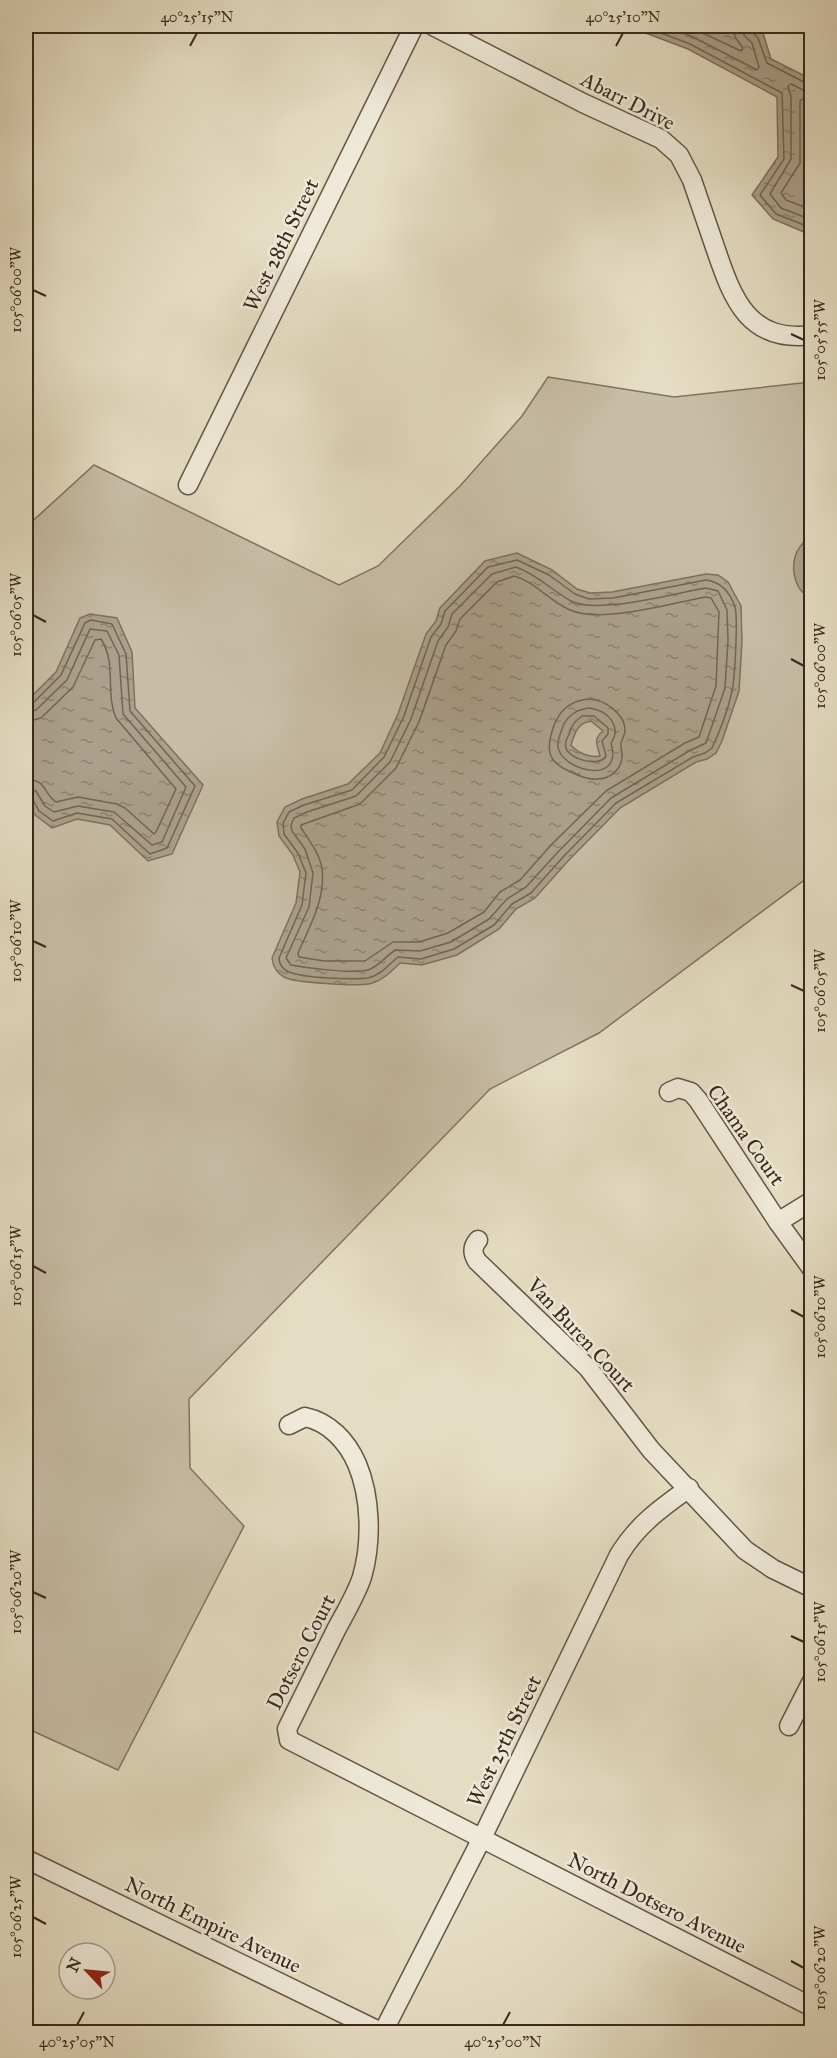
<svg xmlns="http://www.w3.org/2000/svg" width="837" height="2058" viewBox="0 0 837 2058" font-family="'IM FELL Great Primer',serif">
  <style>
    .grass { fill: #c8bea7; stroke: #817462; stroke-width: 1.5 }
    .water { fill: url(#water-ripples); stroke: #7e705f; stroke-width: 1.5; fill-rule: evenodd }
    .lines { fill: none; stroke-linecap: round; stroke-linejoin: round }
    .shore { stroke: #726454; stroke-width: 1.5 }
    .minor-casing { stroke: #655646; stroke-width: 21 }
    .minor { stroke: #eee9d8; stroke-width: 18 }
    .ticks { fill: none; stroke: #3a291d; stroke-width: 2 }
    .labels { text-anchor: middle; stroke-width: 5; stroke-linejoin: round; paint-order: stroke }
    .street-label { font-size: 21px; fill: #3a291d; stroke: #eee9d8 }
    .neatline { fill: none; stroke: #3a291d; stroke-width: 2 }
    .ticks-label { font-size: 15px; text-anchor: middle; fill: #3a291d }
  </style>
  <defs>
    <pattern id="water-ripples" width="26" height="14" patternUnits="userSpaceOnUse" patternTransform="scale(1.5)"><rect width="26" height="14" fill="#aba08b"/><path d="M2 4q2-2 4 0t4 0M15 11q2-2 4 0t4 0" fill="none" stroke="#8c8271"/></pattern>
  </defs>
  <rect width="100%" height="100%" fill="#e5ddc3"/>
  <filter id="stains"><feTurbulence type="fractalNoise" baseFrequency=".00333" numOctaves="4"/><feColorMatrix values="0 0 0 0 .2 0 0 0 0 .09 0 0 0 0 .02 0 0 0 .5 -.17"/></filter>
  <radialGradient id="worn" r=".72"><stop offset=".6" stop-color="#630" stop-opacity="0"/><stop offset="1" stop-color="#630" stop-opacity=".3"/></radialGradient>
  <!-- grass -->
  <polygon class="grass" points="548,377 674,397 811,382 811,875 599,1033 490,1089 189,1399 190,1468 244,1526 118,1770 26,1728 26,527 94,465 339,585 378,566 460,486 522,416"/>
  <!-- water -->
  <g class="water">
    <polygon points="627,26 752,26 763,33 771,59 807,77 811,72 811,235 773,219 752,195 778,157 777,97 688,49"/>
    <path d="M811,534V597C796,593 791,572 795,557C797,548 805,540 811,534Z"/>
    <path d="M517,553L552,570L577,589L590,593L612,592L706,574L718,575L728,582L741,606L742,641L739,691L722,741L716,753L707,759L696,762L620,808L568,861L535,898L516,909L499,929L457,955L422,965L400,963C392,971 381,982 369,984C356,986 294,983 284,977C276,973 273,966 272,958L296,903L300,872L293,855L279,836L277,822L285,807L302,799L348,784L380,753L398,714L426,634L436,621L440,608L485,561ZM591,721L603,731C593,739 597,744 600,756C591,758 577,753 571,745C575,733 577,723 591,721Z"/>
    <polygon points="90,614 117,618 132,652 135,708 203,785 172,854 148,861 110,825 77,819 52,828 34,814 26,796 26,702 56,672 80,618"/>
  </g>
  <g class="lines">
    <!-- shore -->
    <g class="shore">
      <polyline points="643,26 690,44 782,93 784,159 760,195 776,214 812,228"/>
      <polyline points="664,26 693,37 757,70 759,67 752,43 744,35 742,26"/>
      <polyline points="688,26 741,51 743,48 735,37 733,26"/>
      <polyline points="749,26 751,31 758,38 767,63 804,82 812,81"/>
      <polyline points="812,89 803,90 791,84 788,86 791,97 791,159 770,194 781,208 812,220"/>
      <polyline points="812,99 802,99 800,101 800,163 781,193 786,200 812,210"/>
      <path d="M517,560L549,575L575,594L589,599L613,598L706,580C721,582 730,592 735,607C738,618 735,678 732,691C728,710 720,731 712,748L705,753L693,757L616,803L563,857L531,893L512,904L494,925L454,949L421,959L398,957C389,964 380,976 368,978C351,980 304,978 289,972C283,970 279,964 279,958L302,905L306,873L298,853L284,834L283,823L289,812L304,805L352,790L384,757L404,716L431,637L441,624L445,611L488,567Z"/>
      <path d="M516,567C538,575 551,590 571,601C597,615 675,593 706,588L718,591L727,610L728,641L725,688L706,743L689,751L611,798L558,852L526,887L507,899L489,919L451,942L420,951L396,950C386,955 380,966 368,970C353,974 307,968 291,965L286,958L309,907L313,873L305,849L292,831L291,825L294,818L307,812L356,796L390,762L411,719L438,641L448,627L452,614L492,574Z"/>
      <path d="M514,576C536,582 550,602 570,610C602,624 671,603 706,597L711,598L719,612L716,686L699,737L685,743L606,791L551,845L520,880L500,892L484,912L448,933L419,942H393L365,961H324L299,957L298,953C309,928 326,898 322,869C320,854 309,840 301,828V825L360,804L396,768L419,722L446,645L456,631L460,619L497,582Z"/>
      <path d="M590,699C605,700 625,714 625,730C625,736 622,739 621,743C620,748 623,752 622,757C621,770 610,779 597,779C588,780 579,776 571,772C547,762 546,750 553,728C559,710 571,700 590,699Z"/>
      <polyline points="26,706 32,704 61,675 85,623 91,620 112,624 126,654 130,711 195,786 167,848 150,854 112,819 77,813 53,821 39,811 32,798 26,796"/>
      <path d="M590,708C609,711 622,727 611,743C624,787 561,770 558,747C557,741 560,735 562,729C566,716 577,709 590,708Z"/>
      <polyline points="26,713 36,710 67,680 90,629 107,631 119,655 123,714 186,787 162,842 152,845 114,812 78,806 54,812 45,806 36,791 26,788"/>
      <path d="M582,716H594L608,728V734L602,741L606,756C599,768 569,759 566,748C564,742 567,739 569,734C572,725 574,722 582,716Z"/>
      <path d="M26,722L41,718L73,687L95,640L101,639C117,664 105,693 116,718L176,789L156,832L154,834L125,808L117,804L78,797L56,802C43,793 47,780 26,779"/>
    </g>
    <defs>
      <g id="minor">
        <path d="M433,26L583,103L661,139L679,155L692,180C700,203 708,227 716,250C733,300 749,343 812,335"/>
        <polyline points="188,485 414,26"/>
        <polyline points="669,1092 678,1088 691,1092 698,1100 778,1222 812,1269"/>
        <polyline points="778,1222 812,1201"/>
        <path d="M478,1240C472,1247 472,1253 477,1261L588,1368L651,1450L745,1550L773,1569L812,1588"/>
        <path d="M289,1425L305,1417C329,1422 347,1441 357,1464C371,1497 372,1542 362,1577C356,1595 345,1613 336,1630C320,1663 303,1696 287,1729L289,1740L812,2007"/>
        <polyline points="789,1726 812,1681"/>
        <polyline points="26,1859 381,2032"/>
        <path d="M383,2032L482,1838L619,1555C637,1525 661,1508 689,1488"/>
      </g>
    </defs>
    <!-- minor casing -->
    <use href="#minor" class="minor-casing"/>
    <!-- minor -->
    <use href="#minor" class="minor"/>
  </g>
  <!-- ticks -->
  <path class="ticks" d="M190,46L197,33M616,46L623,33M33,290L46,296M791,334L804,340M33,615L46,622M791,659L804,666M33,941L46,947M791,985L804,991M33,1266L46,1273M791,1310L804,1317M33,1592L46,1598M791,1636L804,1642M33,1917L46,1924M791,1961L804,1968M77,2025L84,2012M503,2025L510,2012"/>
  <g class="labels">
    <!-- street labels -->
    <g class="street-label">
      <text transform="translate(628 101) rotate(27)" y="7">Abarr Drive</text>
      <text transform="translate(281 245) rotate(-64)" y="7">West 28th Street</text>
      <text transform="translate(746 1135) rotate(55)" y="7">Chama Court</text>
      <text transform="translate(581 1335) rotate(47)" y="7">Van Buren Court</text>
      <text transform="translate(301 1652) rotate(-63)" y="7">Dotsero Court</text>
      <text transform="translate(504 1741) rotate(-64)" y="7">West 25th Street</text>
      <text transform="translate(657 1903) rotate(27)" y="7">North Dotsero Avenue</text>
      <text transform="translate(213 1925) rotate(26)" y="7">North Empire Avenue</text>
    </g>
  </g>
  <!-- margin -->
  <rect width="837" height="2058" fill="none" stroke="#e5ddc3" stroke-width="66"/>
  <!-- north arrow -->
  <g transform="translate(87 1971) rotate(296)"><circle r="28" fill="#eee9d8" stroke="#a69c8d" stroke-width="1.5"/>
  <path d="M0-4.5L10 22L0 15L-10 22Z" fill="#8f2418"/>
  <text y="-9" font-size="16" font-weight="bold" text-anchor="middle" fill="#3a291d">N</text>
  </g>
  <rect x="33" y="33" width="771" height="1992" class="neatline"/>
  <g class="ticks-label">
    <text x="197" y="22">40°25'15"N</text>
    <text x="623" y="22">40°25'10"N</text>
    <text transform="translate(16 290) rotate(-90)" y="5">105°06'00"W</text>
    <text transform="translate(820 340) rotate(-90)" y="5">105°05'55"W</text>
    <text transform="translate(16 615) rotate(-90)" y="5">105°06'05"W</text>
    <text transform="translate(820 666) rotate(-90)" y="5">105°06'00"W</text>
    <text transform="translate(16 941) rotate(-90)" y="5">105°06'10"W</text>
    <text transform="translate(820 991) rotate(-90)" y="5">105°06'05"W</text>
    <text transform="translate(16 1266) rotate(-90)" y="5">105°06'15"W</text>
    <text transform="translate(820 1317) rotate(-90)" y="5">105°06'10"W</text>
    <text transform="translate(16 1592) rotate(-90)" y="5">105°06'20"W</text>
    <text transform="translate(820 1642) rotate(-90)" y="5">105°06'15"W</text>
    <text transform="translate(16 1917) rotate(-90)" y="5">105°06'25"W</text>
    <text transform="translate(820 1968) rotate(-90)" y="5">105°06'20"W</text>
    <text x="77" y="2047">40°25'05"N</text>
    <text x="503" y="2047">40°25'00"N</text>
  </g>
  <rect width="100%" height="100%" filter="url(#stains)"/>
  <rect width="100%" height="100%" fill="url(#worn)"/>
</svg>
